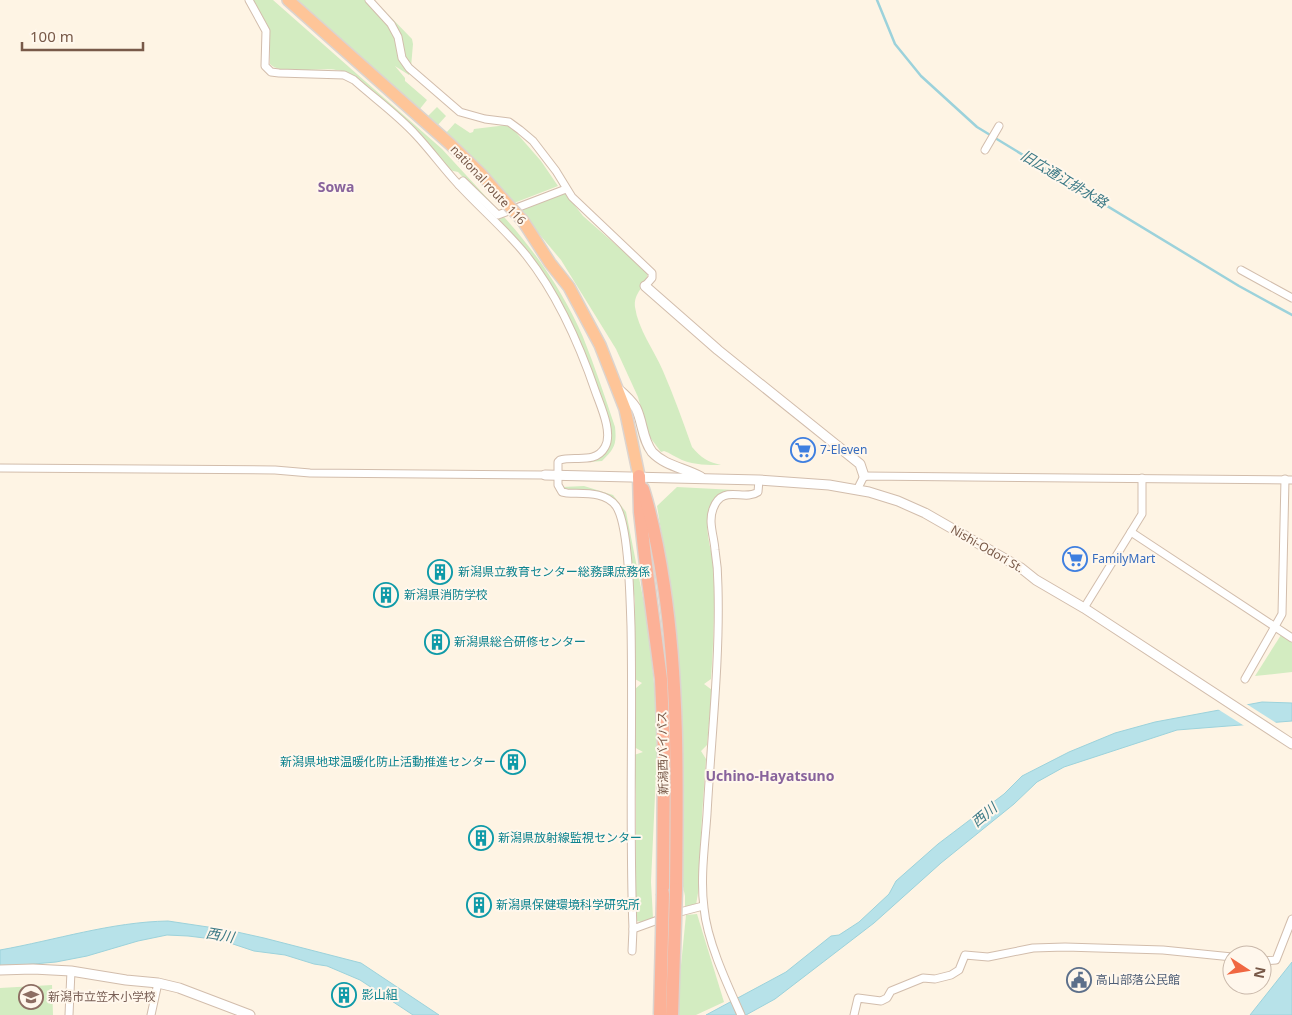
<svg xmlns="http://www.w3.org/2000/svg" width="1292" height="1015" viewBox="0 0 1292 1015" font-family="'Noto Sans','Noto Sans JP',sans-serif">
  <style>
    .green { fill: #d3ecc1 }
    .water { fill: #b7e2e9; stroke: #9cd2db }
    .pier { fill: #fef4e4 }
    .lines { fill: none; stroke-linecap: round; stroke-linejoin: round }
    .stream { stroke: #9cd2db; stroke-width: 2.5 }
    .minor-casing { stroke: #d2bdac; stroke-width: 9 }
    .tertiary-casing { stroke: #d2bdac; stroke-width: 11 }
    .trunk-casing { stroke: #dcd4cf; stroke-width: 14 }
    .motorway-casing { stroke: #dcd4cf; stroke-width: 15 }
    .minor { stroke: #fff; stroke-width: 7 }
    .tertiary { stroke: #fff; stroke-width: 9 }
    .trunk { stroke: #fec598; stroke-width: 11 }
    .motorway { stroke: #fcb197; stroke-width: 12 }
    .trunk-bridge-casing { stroke: #dcd4cf; stroke-width: 14; stroke-linecap: butt }
    .motorway-bridge-casing { stroke: #dcd4cf; stroke-width: 15; stroke-linecap: butt }
    .trunk-bridge { stroke: #fec598; stroke-width: 11 }
    .motorway-bridge { stroke: #fcb197; stroke-width: 12 }
    .labels { text-anchor: middle; stroke-width: 4; stroke-linejoin: round; paint-order: stroke }
    .street-label { font-size: 12px; fill: #785948; stroke: #fff7ec }
    .shop-label { font-size: 12px; fill: #366cbe; stroke: #fff7ec; text-anchor: start }
    .culture-label { font-size: 12px; fill: #0d838f; stroke: #fff7ec; text-anchor: start }
    .service-label { font-size: 12px; fill: #4e5e75; stroke: #fff7ec; text-anchor: start }
    .education-label { font-size: 12px; fill: #785e54; stroke: #fff7ec; text-anchor: start }
    .water-label { font-size: 14px; font-style: italic; fill: #3d7a86; stroke: #fff7ec }
    .neighbourhood-label { font-size: 14px; font-weight: bold; fill: #88639c; stroke: #fff7ec }
  </style>
  <rect width="100%" height="100%" fill="#fef4e4"/>
  <!-- green -->
  <g class="green">
    <path d="M253,0H273L442,149L500,212L494,210L458,172L449,170L348,73C344,72 340,70 336,70C320,67 281,76 270,64V34L267,24Z"/>
    <polygon points="293,0 374,0 412,39 413,44 411,67 403,57 396,34 402,58 410,68 409,75 395,66 405,78 405,81 427,100 419,110"/>
    <polygon points="437,107 446,116 437,126 428,116"/>
    <polygon points="455,123 470,133 473,132 474,129 507,125 513,129 541,161 558,186 514,203 446,133"/>
    <path d="M561,193H565L583,216L647,272C649,285 633,291 635,307C638,329 654,350 663,371C674,396 683,422 692,447C701,458 708,462 721,465C708,465 695,465 682,460C675,457 670,453 664,451L661,452L649,436L638,397L616,349L561,260L519,210Z"/>
    <path d="M504,217C536,252 564,293 583,337C595,367 605,397 615,427C617,445 614,449 602,461L589,462L600,458L609,448L610,442L611,432L602,402L557,298L496,220Z"/>
    <polygon points="584,486 613,495 626,512 648,623 655,694 657,752 651,882 653,918 641,922 637,921 636,919 636,795 634,755 643,752 634,747 635,689 642,683 635,679 635,601 623,513 616,501 604,493 561,488 563,487"/>
    <path d="M677,487L735,490C722,490 714,497 709,509C705,522 708,539 711,551C714,565 714,583 714,598C714,625 713,652 711,679L704,684L712,690L707,745L701,751L706,759L702,815L699,887L696,905L685,907V896L681,877L684,798L680,689L670,585L657,506Z"/>
    <polygon points="1281,635 1292,642 1292,672 1255,676"/>
    <polygon points="697,914 724,1002 696,1015 676,1015 686,915"/>
    <polygon points="52,985 53,1015 0,1015 0,988"/>
  </g>
  <!-- water -->
  <g class="water">
    <polygon points="1262,702 1292,703 1292,721 1177,730 1064,767 1037,782 1014,804 941,863 874,923 775,999 746,1015 706,1015 786,972 831,936 839,935 859,922 889,894 896,881 938,844 1004,794 1022,776 1069,752 1115,733 1155,722"/>
    <path d="M168,921L228,930L264,938L361,963L439,1015H413L360,980L327,966L314,964L285,955L254,951L221,940L188,936L167,935L138,941L87,956L56,962L0,967V950C56,940 111,922 168,921Z"/>
    <polygon points="1292,962 1292,1015 1250,1015"/>
  </g>
  <!-- pier -->
  <polygon class="pier" points="1245,703 1278,724 1246,727 1216,708"/>
  <g class="lines">
    <!-- stream -->
    <polyline class="stream" points="877,0 895,44 921,76 977,127 1239,286 1292,315"/>
    <defs>
      <g id="minor">
        <path d="M249,0L266,31L265,66L271,72L279,73L344,75L354,80C374,98 398,115 416,135C431,151 443,168 458,184C480,208 506,230 526,255C557,294 580,346 596,393C601,407 613,433 605,447C595,465 574,455 560,460L558,462V485L562,492L567,493C583,494 605,491 616,506C629,525 630,601 631,626C633,727 629,828 633,929L680,912L703,906"/>
        <polyline points="369,0 391,24 398,37 402,58 409,68 460,112 485,119 509,122 520,130 533,141 556,171 572,197 652,273 652,278 645,286"/>
        <polyline points="985,150 999,126"/>
        <polyline points="459,185 463,181 498,215 566,189"/>
        <polyline points="1241,270 1292,298"/>
        <polyline points="0,468 275,470 310,473 545,475"/>
        <polyline points="857,490 864,476 1292,480"/>
        <polyline points="1131,532 1292,638"/>
        <polyline points="1084,608 1142,514 1142,478"/>
        <polyline points="1245,679 1282,614 1285,479"/>
        <polyline points="632,951 633,929"/>
        <polyline points="1262,961 1276,960 1292,919"/>
        <polyline points="69,1015 71,971"/>
        <polyline points="151,1015 158,983"/>
        <path d="M741,1015C727,984 707,941 704,908C700,878 705,844 707,814C711,739 720,663 718,587C718,575 717,562 715,550C714,536 708,522 713,509C722,483 744,502 758,492L759,480"/>
        <polyline points="854,1015 858,998 881,1001 887,998 891,991 923,978 935,979 951,975 959,970 965,955 988,957 1033,948 1065,947 1163,950 1232,957"/>
      </g>
      <g id="tertiary">
        <polyline points="645,286 718,350 860,464 864,476"/>
        <path d="M617,388C624,394 631,400 636,408C643,422 642,439 652,452C665,466 685,468 701,477"/>
        <polyline points="545,475 759,480 829,485 869,492 898,501 925,513 1021,568 1036,580 1084,608 1292,744"/>
        <polyline points="0,970 33,969 71,971 126,980 158,983 179,988 250,1015"/>
      </g>
      <g id="trunk">
        <polyline points="288,0 450,144 481,174 502,198"/>
        <polyline points="523,221 550,263 569,287 600,345 625,409 639,476"/>
      </g>
      <g id="motorway">
        <polyline points="639,476 640,512 645,557 661,679 664,749 663,894"/>
        <path d="M643,489C653,521 659,553 664,586C679,686 677,788 676,889"/>
      </g>
    </defs>
    <!-- minor casing -->
    <use href="#minor" class="minor-casing"/>
    <!-- tertiary casing -->
    <use href="#tertiary" class="tertiary-casing"/>
    <!-- trunk casing -->
    <use href="#trunk" class="trunk-casing"/>
    <!-- motorway casing -->
    <use href="#motorway" class="motorway-casing"/>
    <!-- minor -->
    <use href="#minor" class="minor"/>
    <!-- tertiary -->
    <use href="#tertiary" class="tertiary"/>
    <!-- trunk -->
    <use href="#trunk" class="trunk"/>
    <!-- motorway -->
    <use href="#motorway" class="motorway"/>
    <defs>
      <polyline id="trunk-bridge" points="502,198 523,221"/>
      <g id="motorway-bridge">
        <polyline points="660,1015 663,894"/>
        <polyline points="672,1015 676,889"/>
      </g>
    </defs>
    <!-- trunk-bridge casing -->
    <use href="#trunk-bridge" class="trunk-bridge-casing"/>
    <!-- motorway-bridge casing -->
    <use href="#motorway-bridge" class="motorway-bridge-casing"/>
    <!-- trunk-bridge -->
    <use href="#trunk-bridge" class="trunk-bridge"/>
    <!-- motorway-bridge -->
    <use href="#motorway-bridge" class="motorway-bridge"/>
  </g>
  <!-- icons -->
  <defs>
    <symbol id="supermarket-ring" viewBox="-11 -11 22 22"><circle r="9.5" fill="#fff7ec" stroke="#3f7fe0" stroke-width="1.5"/><path d="M-6-5.5h2.5l.6 2H6L4.5 2H-2.5L-4.4-4H-6ZM-1.5 3.2a1.3 1.3 0 1 0 .1 0ZM3 3.2a1.3 1.3 0 1 0 .1 0Z" fill="#3f7fe0"/></symbol>
    <symbol id="building-ring" viewBox="-11 -11 22 22"><circle r="9.5" fill="#fff7ec" stroke="#0f9aa8" stroke-width="1.5"/><path d="M-4-6H4V6H1V3H-1V6H-4ZM-2.5-4.3h1.7v1.8h-1.7ZM.8-4.3h1.7v1.8H.8ZM-2.5-1h1.7V.8h-1.7ZM.8-1h1.7V.8H.8Z" fill="#0f9aa8"/></symbol>
    <symbol id="civic-ring" viewBox="-11 -11 22 22"><circle r="9.5" fill="#fff7ec" stroke="#5c6f8a" stroke-width="1.5"/><path d="M-.6-6.5H3V-4.5H.6V-3L4-1V1h2V6H-6V1h2V-1L-.6-3ZM-1.2 2.5V6h2.4V2.5Z" fill="#5c6f8a"/></symbol>
    <symbol id="school-ring" viewBox="-11 -11 22 22"><circle r="9.5" fill="#fff7ec" stroke="#8d6e63" stroke-width="1.5"/><path d="M0-5L7-2L0 1L-7-2ZM-4 1L0 2.5L4 1V4Q0 6-4 4Z" fill="#8d6e63"/></symbol>
  </defs>
  <g fill-rule="evenodd">
    <use href="#supermarket-ring" x="789" y="436" width="28" height="28"/>
    <use href="#supermarket-ring" x="1061" y="545" width="28" height="28"/>
    <use href="#building-ring" x="426" y="558" width="28" height="28"/>
    <use href="#building-ring" x="372" y="581" width="28" height="28"/>
    <use href="#building-ring" x="423" y="628" width="28" height="28"/>
    <use href="#building-ring" x="499" y="748" width="28" height="28"/>
    <use href="#building-ring" x="467" y="824" width="28" height="28"/>
    <use href="#building-ring" x="465" y="891" width="28" height="28"/>
    <use href="#civic-ring" x="1065" y="966" width="28" height="28"/>
    <use href="#building-ring" x="330" y="981" width="28" height="28"/>
    <use href="#school-ring" x="17" y="983" width="28" height="28"/>
  </g>
  <g class="labels">
    <!-- street labels -->
    <g class="street-label">
      <text transform="translate(488 185) rotate(47)" y="4">national route 116</text>
      <text transform="translate(987 549) rotate(30)" y="4">Nishi-Odori St.</text>
      <text transform="translate(663 753) rotate(-91)" y="4">新潟西バイパス</text>
    </g>
    <!-- shop labels -->
    <g class="shop-label">
      <text x="820" y="454">7-Eleven</text>
      <text x="1092" y="563">FamilyMart</text>
    </g>
    <!-- culture labels -->
    <g class="culture-label">
      <text x="458" y="576">新潟県立教育センター総務課庶務係</text>
      <text x="404" y="599">新潟県消防学校</text>
      <text x="454" y="646">新潟県総合研修センター</text>
      <text x="496" y="766" text-anchor="end">新潟県地球温暖化防止活動推進センター</text>
      <text x="498" y="842">新潟県放射線監視センター</text>
      <text x="496" y="909">新潟県保健環境科学研究所</text>
      <text x="362" y="999">影山組</text>
    </g>
    <!-- service labels -->
    <g class="service-label">
      <text x="1096" y="984">高山部落公民館</text>
    </g>
    <!-- education labels -->
    <g class="education-label">
      <text x="48" y="1001">新潟市立笠木小学校</text>
    </g>
    <!-- water labels -->
    <g class="water-label">
      <text transform="translate(1064 179) rotate(31)" y="5">旧広通江排水路</text>
      <text transform="translate(984 815) rotate(-40)" y="5">西川</text>
      <text transform="translate(220 935) rotate(10)" y="5">西川</text>
    </g>
    <!-- neighbourhood labels -->
    <g class="neighbourhood-label">
      <text x="336" y="192">Sowa</text>
      <text x="770" y="781">Uchino-Hayatsuno</text>
    </g>
  </g>
  <!-- north arrow -->
  <g transform="translate(1247 970) rotate(102)"><circle r="24" fill="#fff7ec" stroke="#c9b8aa"/>
  <path d="M0-4L9 19L0 12L-9 19Z" fill="#f06741"/>
  <text y="-8" font-size="14" font-weight="bold" text-anchor="middle" fill="#785948">N</text>
  </g>
  <!-- scale -->
  <path d="M22 42v8h121v-8" fill="none" stroke="#785948" stroke-width="2.5"/>
  <text x="30" y="42" font-size="15" fill="#785948" stroke="#fff7ec" stroke-width="4" paint-order="stroke">100 m</text>
</svg>
